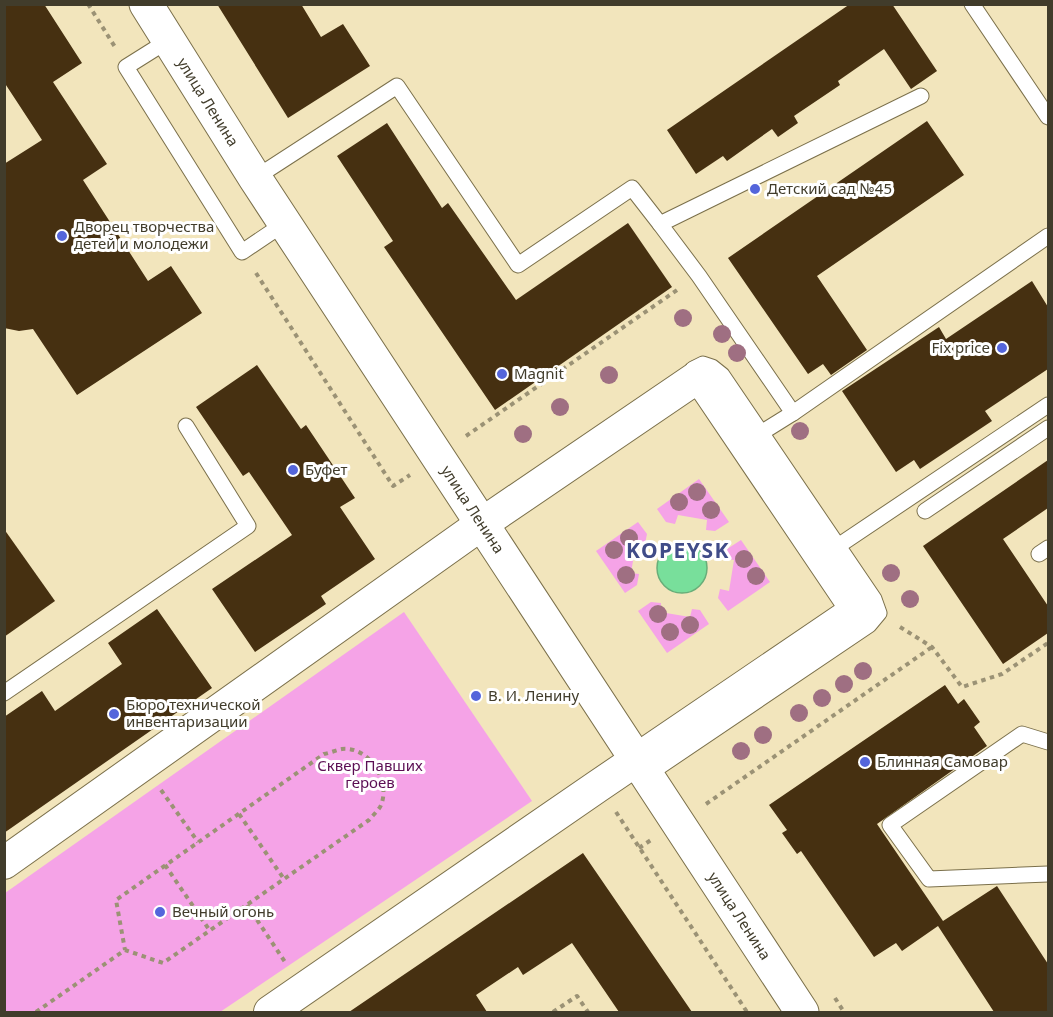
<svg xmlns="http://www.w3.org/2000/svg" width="1053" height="1017" viewBox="0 0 1053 1017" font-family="'Noto Sans',sans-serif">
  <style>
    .green { fill: #f5a3e7 }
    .water { fill: #78df9b; stroke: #68ae79; stroke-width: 1.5 }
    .building { fill: #463011 }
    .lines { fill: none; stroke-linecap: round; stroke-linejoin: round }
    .lane-casing { stroke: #7b704b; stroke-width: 17 }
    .street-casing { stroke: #7b704b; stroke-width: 34 }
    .secondary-casing { stroke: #7b704b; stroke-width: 35 }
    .path { stroke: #9b9275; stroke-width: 4; stroke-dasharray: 4.5 4.5; stroke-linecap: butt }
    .lane { stroke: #fff; stroke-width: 15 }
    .street { stroke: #fff; stroke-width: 32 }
    .secondary { stroke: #fff; stroke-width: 33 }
    .tree { fill: #9f6f82 }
    .poi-dot { fill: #5465db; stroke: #fff; stroke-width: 2 }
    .labels { text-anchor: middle; stroke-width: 6; stroke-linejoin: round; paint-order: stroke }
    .street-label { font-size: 15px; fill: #413c2b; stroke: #fff }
    .poi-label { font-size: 15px; fill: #413c2b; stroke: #fff; text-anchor: start }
    .park-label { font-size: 15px; fill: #5b0e53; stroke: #fff }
    .district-label { font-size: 21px; font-weight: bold; letter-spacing: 1.5px; fill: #404c88; stroke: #fff }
  </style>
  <rect width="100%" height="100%" fill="#f2e5bc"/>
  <!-- green -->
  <g class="green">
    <polygon points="699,479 729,522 715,531 706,530 707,520 678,515 675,524 666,522 657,509"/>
    <polygon points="638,522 647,534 645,544 636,543 631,573 639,574 637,585 625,593 596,551"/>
    <polygon points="741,540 770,582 728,611 718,598 720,589 729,591 734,560 726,559 727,549"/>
    <polygon points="651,602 661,603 660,612 690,617 692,609 700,610 709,624 667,653 638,611"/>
    <polygon points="404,612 532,801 220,1012 5,1012 5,893"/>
  </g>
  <!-- water -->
  <circle class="water" cx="682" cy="568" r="25"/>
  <!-- building -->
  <g class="building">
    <polygon points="4,4 44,4 82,63 53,82 107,164 83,180 148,281 171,266 202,313 77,395 33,329 19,331 4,328 4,164 42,140 4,82"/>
    <polygon points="217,4 301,4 321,37 343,24 370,66 288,118"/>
    <polygon points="850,4 892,4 937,71 911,89 884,49 838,81 840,85 794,116 798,123 778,137 772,129 727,161 723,156 696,174 667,130"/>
    <polygon points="927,121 964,175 817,276 867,350 831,375 823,364 808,374 728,258"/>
    <polygon points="387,123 442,208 448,203 516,300 628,223 672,287 495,410 384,247 393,241 337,156"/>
    <polygon points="1032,281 1048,307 1048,369 985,411 992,421 920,469 914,460 896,472 842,391 939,327 946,339"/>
    <polygon points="257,365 301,429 306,425 355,498 340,507 375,559 321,596 326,604 255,652 212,589 292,535 249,472 243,476 196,407"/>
    <polygon points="1048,460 1048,508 1003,539 1048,606 1048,633 1003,664 923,546"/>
    <polygon points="4,529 55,601 4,637"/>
    <polygon points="157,609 212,688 4,833 4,717 42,691 55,711 122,664 108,643"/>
    <polygon points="945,685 958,704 964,699 980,722 974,727 987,746 877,824 943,921 997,886 1048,964 1048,1012 994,1012 938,926 902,951 896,943 874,957 801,851 797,854 782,833 787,830 769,805"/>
    <polygon points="583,853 692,1012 619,1012 572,943 523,975 518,967 476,995 487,1012 349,1012"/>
  </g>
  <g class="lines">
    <defs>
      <g id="lane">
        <polyline points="972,4 1048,117"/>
        <polyline points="169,40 126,67 242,252 285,223"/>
        <polyline points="255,178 397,86 518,265 632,188 660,224 921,96"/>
        <polyline points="660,224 699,276 793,413 761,433"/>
        <polyline points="793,413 1048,236"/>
        <polyline points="925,511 1048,428"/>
        <polyline points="838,546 1048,405"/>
        <polyline points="1039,554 1048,548"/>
        <polyline points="4,693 248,526 186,426"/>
        <polyline points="1048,742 1022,734 890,825 929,879 1048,874"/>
        <polyline points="647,775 869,625 879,613 874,599 722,375 712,367 703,364 693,369"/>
      </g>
      <polyline id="street" points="4,863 483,523 699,376 857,610 598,786 270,1012"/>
      <g id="secondary">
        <path id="s1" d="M146,4L255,178L802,1012"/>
      </g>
    </defs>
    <!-- lane casing -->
    <use href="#lane" class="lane-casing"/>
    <!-- street casing -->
    <use href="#street" class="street-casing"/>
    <!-- secondary casing -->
    <use href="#secondary" class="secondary-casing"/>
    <!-- path -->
    <g class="path">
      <polyline points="88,4 115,47"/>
      <polyline points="256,273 393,486 410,475"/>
      <polyline points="466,436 680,288"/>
      <polyline points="900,627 932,647 962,687 1002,674 1048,643"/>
      <polyline points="161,790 198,842"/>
      <polyline points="706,804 932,647"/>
      <polyline points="616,812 747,1012"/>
      <polyline points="239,814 284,879"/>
      <polyline points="639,848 651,840"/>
      <polyline points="165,865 210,931"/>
      <polyline points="247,905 285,962"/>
      <polyline points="835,998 844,1012"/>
      <path d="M36,1012L125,950L163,963L369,820C373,815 379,810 381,805C391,781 369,746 342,749C336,750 330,753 324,754L116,900L125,950"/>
      <polyline points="553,1012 577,996 588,1012"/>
    </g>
    <!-- lane -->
    <use href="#lane" class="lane"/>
    <!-- street -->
    <use href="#street" class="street"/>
    <!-- secondary -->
    <use href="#secondary" class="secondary"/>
  </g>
  <!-- trees -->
  <g class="tree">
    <circle cx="683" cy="318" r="9"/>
    <circle cx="722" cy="334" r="9"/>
    <circle cx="737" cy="353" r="9"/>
    <circle cx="609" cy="375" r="9"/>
    <circle cx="560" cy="407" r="9"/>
    <circle cx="800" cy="431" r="9"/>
    <circle cx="523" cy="434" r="9"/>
    <circle cx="697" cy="492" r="9"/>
    <circle cx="679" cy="502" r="9"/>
    <circle cx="711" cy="510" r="9"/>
    <circle cx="629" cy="538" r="9"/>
    <circle cx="614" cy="550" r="9"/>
    <circle cx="744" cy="559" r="9"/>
    <circle cx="891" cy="573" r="9"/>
    <circle cx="626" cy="575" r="9"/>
    <circle cx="756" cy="576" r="9"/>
    <circle cx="910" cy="599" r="9"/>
    <circle cx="658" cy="614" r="9"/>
    <circle cx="690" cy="625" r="9"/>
    <circle cx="670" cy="632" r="9"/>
    <circle cx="863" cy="671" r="9"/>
    <circle cx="844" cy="684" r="9"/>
    <circle cx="822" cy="698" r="9"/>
    <circle cx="799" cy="713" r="9"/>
    <circle cx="763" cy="735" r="9"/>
    <circle cx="741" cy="751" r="9"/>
  </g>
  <!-- markers -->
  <g class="poi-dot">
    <circle cx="755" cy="189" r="6"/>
    <circle cx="62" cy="236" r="6"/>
    <circle cx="1002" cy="348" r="6"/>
    <circle cx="502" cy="374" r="6"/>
    <circle cx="293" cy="470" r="6"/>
    <circle cx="476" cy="696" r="6"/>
    <circle cx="114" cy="714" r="6"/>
    <circle cx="865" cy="762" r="6"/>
    <circle cx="160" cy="912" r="6"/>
  </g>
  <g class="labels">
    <!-- street labels -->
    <g class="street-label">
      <text dy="5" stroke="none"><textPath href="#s1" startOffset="116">улица Ленина</textPath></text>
      <text dy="5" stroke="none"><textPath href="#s1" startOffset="602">улица Ленина</textPath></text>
      <text dy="5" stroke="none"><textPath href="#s1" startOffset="1088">улица Ленина</textPath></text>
    </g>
    <!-- poi labels -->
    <g class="poi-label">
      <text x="767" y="194">Детский сад №45</text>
      <text x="74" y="232">Дворец творчества<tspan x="74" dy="17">детей и молодежи</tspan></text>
      <text x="990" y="353" text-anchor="end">Fix price</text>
      <text x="514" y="379">Magnit</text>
      <text x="305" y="475">Буфет</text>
      <text x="488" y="701">В. И. Ленину</text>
      <text x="126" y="710">Бюро технической<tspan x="126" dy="17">инвентаризации</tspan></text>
      <text x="877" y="767">Блинная Самовар</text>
      <text x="172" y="917">Вечный огонь</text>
    </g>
    <!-- park labels -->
    <g class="park-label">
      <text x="370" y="771">Сквер Павших<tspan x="370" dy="17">героев</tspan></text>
    </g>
    <!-- district labels -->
    <g class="district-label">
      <text x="678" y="558">KOPEYSK</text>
    </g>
  </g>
  <!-- border -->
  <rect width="1053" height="1017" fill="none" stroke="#413c2b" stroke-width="12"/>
</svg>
